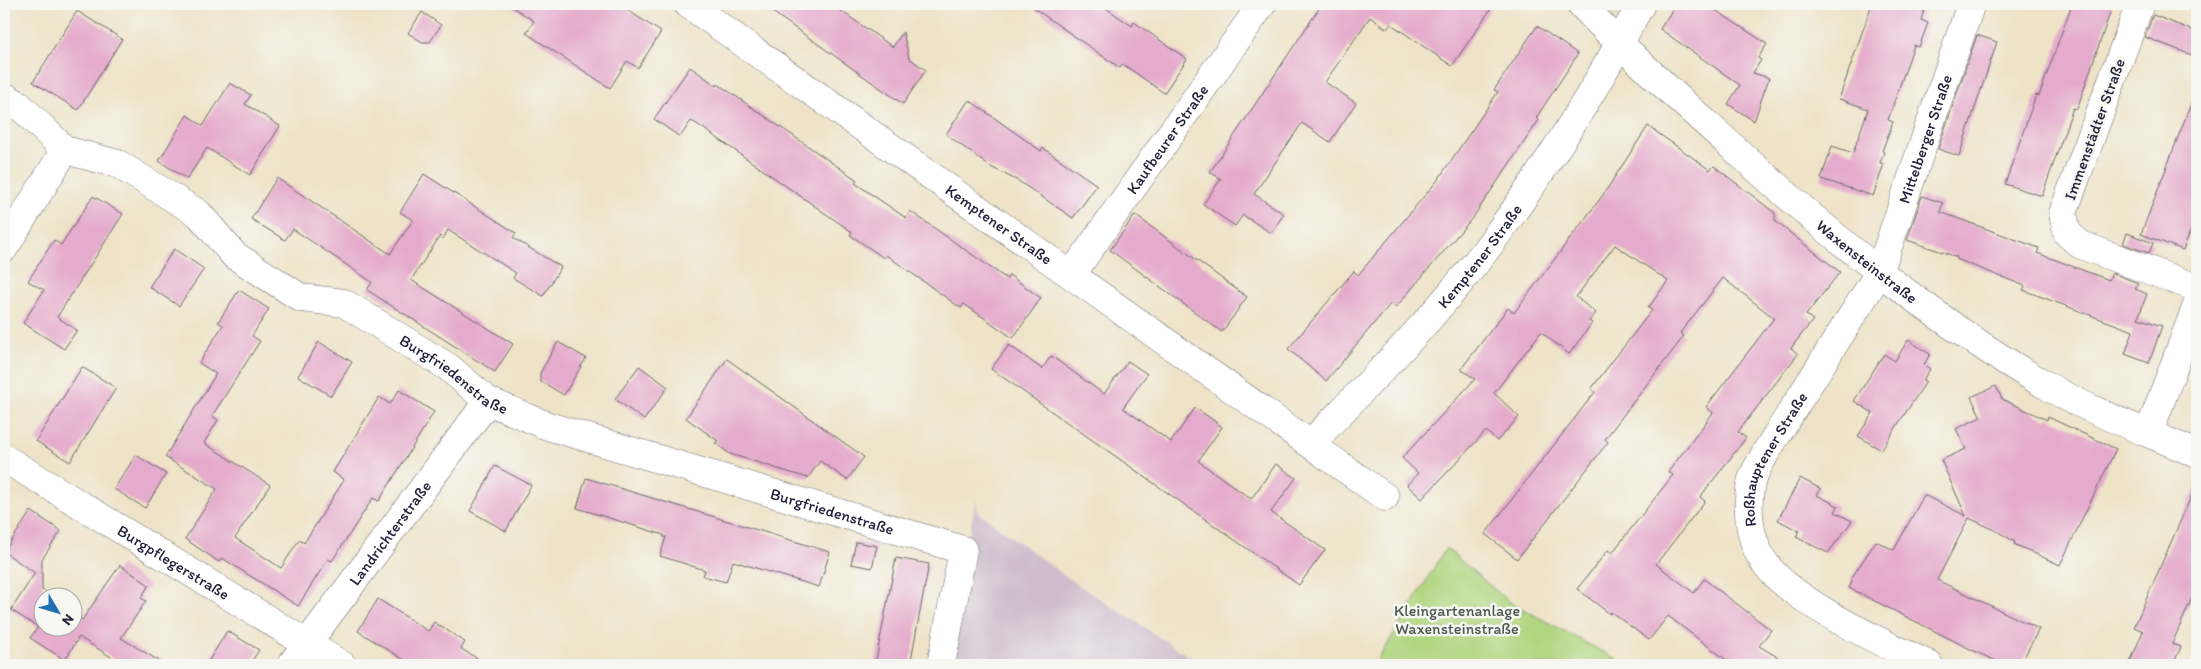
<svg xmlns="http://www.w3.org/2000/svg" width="2201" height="669" viewBox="0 0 2201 669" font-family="Itim,sans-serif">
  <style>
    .industrial { fill: #cfbdce }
    .green { fill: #b0d67f; stroke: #697c5d }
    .building { fill: #e5abcc }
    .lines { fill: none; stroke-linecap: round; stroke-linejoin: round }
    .minor-casing { stroke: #69666c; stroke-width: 29 }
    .minor { stroke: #fff; stroke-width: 28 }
    .labels { text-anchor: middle; stroke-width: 5; stroke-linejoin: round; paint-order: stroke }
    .street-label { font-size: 16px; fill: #22223b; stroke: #f6f6f2 }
    .park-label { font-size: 16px; fill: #4d584f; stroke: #f6f6f2 }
  </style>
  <rect width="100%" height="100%" fill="#f6f6f2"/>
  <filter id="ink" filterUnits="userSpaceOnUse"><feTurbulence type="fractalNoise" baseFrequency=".02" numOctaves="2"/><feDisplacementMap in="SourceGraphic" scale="10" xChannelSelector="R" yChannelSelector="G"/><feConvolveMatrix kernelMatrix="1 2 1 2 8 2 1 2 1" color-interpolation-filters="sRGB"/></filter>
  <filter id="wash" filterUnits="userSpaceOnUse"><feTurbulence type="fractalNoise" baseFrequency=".0096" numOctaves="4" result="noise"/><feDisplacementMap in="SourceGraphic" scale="20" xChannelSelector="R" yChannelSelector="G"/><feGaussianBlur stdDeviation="1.12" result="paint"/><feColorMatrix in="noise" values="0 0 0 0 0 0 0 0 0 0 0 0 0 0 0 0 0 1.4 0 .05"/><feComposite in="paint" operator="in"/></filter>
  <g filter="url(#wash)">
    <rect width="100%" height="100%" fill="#eee3c7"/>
    <!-- industrial -->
    <polygon class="industrial" points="976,500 978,512 1065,576 1202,665 942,665"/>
    <!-- green -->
    <polygon class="green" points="1446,548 1508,601 1627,665 1375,665"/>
    <g id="blocks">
      <!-- building -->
      <g class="building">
        <polygon points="508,4 618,4 661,32 638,68 627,61 610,88 526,33 534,21"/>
        <polygon points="761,4 831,4 893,47 903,32 909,58 926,70 903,104"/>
        <polygon points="1028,4 1100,4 1132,26 1134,22 1187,59 1164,93 1123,64 1120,68"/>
        <polygon points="1322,4 1494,4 1452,66 1391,24 1387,29 1370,17 1325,82 1356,103 1330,142 1302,123 1254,194 1284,214 1271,233 1243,215 1235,226 1203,204 1221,179 1210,172"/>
        <polygon points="1676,4 1706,4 1767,44 1758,58 1761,60 1753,73 1769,78 1754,121 1728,104 1740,85 1660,29"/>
        <polygon points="1872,4 1926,4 1921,20 1928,23 1919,47 1914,45 1888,120 1893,122 1882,151 1884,152 1880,163 1884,164 1873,196 1821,179 1832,146 1853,153 1868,109 1839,99"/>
        <polygon points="2072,4 2113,4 2077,109 2073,108 2042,196 2005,184 2036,95 2039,96"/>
        <polygon points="77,11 122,39 78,110 33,82"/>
        <polygon points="422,12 441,25 430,42 422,42 408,33"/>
        <polygon points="2153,15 2197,32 2197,57 2145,37"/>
        <polygon points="1537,26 1578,54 1536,118 1539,120 1474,216 1396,307 1391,303 1326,381 1288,349 1354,271 1358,275 1437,181 1498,92 1494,90"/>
        <polygon points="1977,35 1997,42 1959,156 1938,149"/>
        <polygon points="690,67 717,86 718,84 857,180 855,183 906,218 910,211 1007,279 1009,275 1041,298 1013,338 964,304 961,308 886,255 884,258 850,235 852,232 697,124 691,121 680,137 654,119"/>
        <polygon points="230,83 251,95 245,104 280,126 250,175 207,148 187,179 159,161 187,115 203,126"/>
        <polygon points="2195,93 2197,94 2197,214 2183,250 2141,234"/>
        <polygon points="969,100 1041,151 1043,148 1097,185 1073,218 1020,182 989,166 946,134"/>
        <polygon points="1648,126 1710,170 1714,166 1723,173 1775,213 1775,221 1840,272 1806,315 1813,320 1791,348 1798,354 1738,432 1746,438 1700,497 1705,501 1656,564 1694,593 1704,579 1771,630 1759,646 1791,665 1733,665 1668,616 1649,640 1611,612 1610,614 1577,589 1608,550 1612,553 1673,475 1668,472 1713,413 1706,407 1774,318 1723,278 1680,333 1684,336 1605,439 1608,442 1517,559 1485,534 1595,392 1591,389 1652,310 1648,308 1668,281 1615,245 1576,297 1596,313 1589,321 1592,323 1569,354 1541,332 1494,393 1519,417 1497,441 1486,431 1422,499 1407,485 1418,473 1402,458 1475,379 1461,369 1508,308 1514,313 1603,195"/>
        <polygon points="424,174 516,233 513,238 561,267 543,296 513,278 516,273 448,230 443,239 440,236 411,280 513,344 495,372 367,290 372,282 293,229 285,240 251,219 277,178 390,254 413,220 400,212"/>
        <polygon points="93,196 123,214 57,317 77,330 64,349 23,323 44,290 28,281 54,240 61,245"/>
        <polygon points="1922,196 1943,203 1940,212 2039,248 2037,253 2109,280 2112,273 2138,283 2135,289 2147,294 2138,318 2162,326 2149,363 2125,354 2133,331 2023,290 2025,286 1956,259 1957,257 1907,240"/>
        <polygon points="1135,215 1247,297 1222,332 1110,250"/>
        <polygon points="2127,233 2153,243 2149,253 2123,244"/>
        <polygon points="174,249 204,269 179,306 149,287"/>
        <polygon points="239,290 269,309 252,336 260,341 212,416 218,420 204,443 270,485 235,538 281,568 299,540 304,543 344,480 333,472 379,397 390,404 399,390 434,412 379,501 373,498 332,561 328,559 298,606 222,558 219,562 185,539 217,489 165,457 216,374 199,363 223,325 218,322"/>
        <polygon points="1908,340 1930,354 1924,365 1930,369 1923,380 1926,382 1881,450 1858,436 1873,413 1854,401 1884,354 1895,361"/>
        <polygon points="319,342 352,362 331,396 298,376"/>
        <polygon points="558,342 586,358 564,395 540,381 540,373"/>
        <polygon points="1009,345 1042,369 1051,356 1104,394 1128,361 1147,374 1123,408 1171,442 1195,408 1209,417 1222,427 1198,461 1251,499 1276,464 1296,478 1271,512 1325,550 1299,585 991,369"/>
        <polygon points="727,359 864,457 847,480 820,461 808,478 730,454 715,443 718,441 686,418"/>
        <polygon points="639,366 668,387 644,420 615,399"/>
        <polygon points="82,367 116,388 70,462 36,441"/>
        <polygon points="1996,386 2002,399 2047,420 2048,417 2116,449 2060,565 2014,544 2015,542 1995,530 1969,518 1937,580 2039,629 2020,665 2005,665 1974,651 1849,588 1852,581 1850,580 1876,541 1894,550 1924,495 1966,516 1941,460 1966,449 1956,429 1981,417 1971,397"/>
        <polygon points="136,455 166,474 145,508 114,489"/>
        <polygon points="495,466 531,485 506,531 470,511"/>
        <polygon points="586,478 830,552 819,587 733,561 726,582 703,576 705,570 660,556 666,537 663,537 664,535 577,508"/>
        <polygon points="1800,478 1821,489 1817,495 1838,506 1835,512 1852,521 1828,553 1796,537 1799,531 1778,520"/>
        <polygon points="2197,483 2197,586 2172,644 2181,647 2173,665 2129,665 2143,631 2134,627"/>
        <polygon points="31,511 61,531 42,559 42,590 48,593 46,596 42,596 42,626 72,626 72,614 82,620 120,565 149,585 141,598 146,601 121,638 166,665 124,665 79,637 65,660 30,638 38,627 11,610 35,573 4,552"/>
        <polygon points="856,542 877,546 872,568 851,564"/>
        <polygon points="896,558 929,564 910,665 875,665"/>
        <polygon points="378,599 428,631 434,622 465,642 461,649 489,665 412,665 358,631"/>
        <polygon points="227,631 259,650 249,665 206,665"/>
      </g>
    </g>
  </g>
  <g filter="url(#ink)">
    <use href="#blocks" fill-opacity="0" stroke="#69666c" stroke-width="1"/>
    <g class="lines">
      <defs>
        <g id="minor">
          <path id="s1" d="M688,4L1385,497"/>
          <path id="s2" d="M1581,4C1627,53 1677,97 1727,142C1827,233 1932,320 2049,387C2096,414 2148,432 2197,454"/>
          <polyline points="2140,4 2063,213 2067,233 2081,245 2197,288"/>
          <path id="s3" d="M4,96L19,105L65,150L118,164L199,214L234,255L301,298L344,303L448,367L488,401L548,426L963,550L941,665"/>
          <polyline points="4,248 65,150"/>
          <path id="s4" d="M1072,274L1262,4"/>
          <polyline points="2149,432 2197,305"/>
          <path id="s5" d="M1311,443C1372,380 1435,317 1488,247C1545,170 1596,89 1641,4"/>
          <path id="s6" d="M4,458L342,665"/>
          <path id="s7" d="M291,665L488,401"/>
          <path id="s8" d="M1929,665C1884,643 1785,600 1761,557C1749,536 1746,507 1751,483C1753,473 1761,462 1766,452L1879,273L1971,4"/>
        </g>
      </defs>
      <!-- minor casing -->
      <use href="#minor" class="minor-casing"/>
      <!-- minor -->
      <use href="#minor" class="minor"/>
    </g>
  </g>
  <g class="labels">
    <!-- street labels -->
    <g class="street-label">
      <text transform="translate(2094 129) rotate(-70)" y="6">Immenstädter Straße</text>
      <text dy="6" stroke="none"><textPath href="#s4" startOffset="165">Kaufbeurer Straße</textPath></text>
      <text dy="6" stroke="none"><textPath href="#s8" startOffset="666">Mittelberger Straße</textPath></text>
      <text dy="6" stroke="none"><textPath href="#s1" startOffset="381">Kemptener Straße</textPath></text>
      <text dy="6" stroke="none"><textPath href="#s5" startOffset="252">Kemptener Straße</textPath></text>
      <text dy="6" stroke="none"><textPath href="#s2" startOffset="385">Waxensteinstraße</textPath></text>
      <text dy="6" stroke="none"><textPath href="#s3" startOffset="540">Burgfriedenstraße</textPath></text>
      <text dy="6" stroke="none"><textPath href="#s8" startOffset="308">Roßhauptener Straße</textPath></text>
      <text dy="6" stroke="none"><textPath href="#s3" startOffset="945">Burgfriedenstraße</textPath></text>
      <text dy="6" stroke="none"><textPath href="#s7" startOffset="165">Landrichterstraße</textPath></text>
      <text dy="6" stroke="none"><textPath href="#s6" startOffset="199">Burgpflegerstraße</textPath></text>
    </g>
    <!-- park labels -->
    <g class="park-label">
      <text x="1457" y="616">Kleingartenanlage<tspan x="1457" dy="18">Waxensteinstraße</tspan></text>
    </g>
  </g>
  <!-- margin -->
  <rect width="2201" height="669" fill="none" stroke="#f6f6f2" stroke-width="20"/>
  <!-- north arrow -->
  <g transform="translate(58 612) rotate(128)"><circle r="24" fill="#f6f6f2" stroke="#a1a1a9"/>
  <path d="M0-4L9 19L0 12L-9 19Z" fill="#1f6fb2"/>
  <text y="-8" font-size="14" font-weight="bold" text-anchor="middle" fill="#22223b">N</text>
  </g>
</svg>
